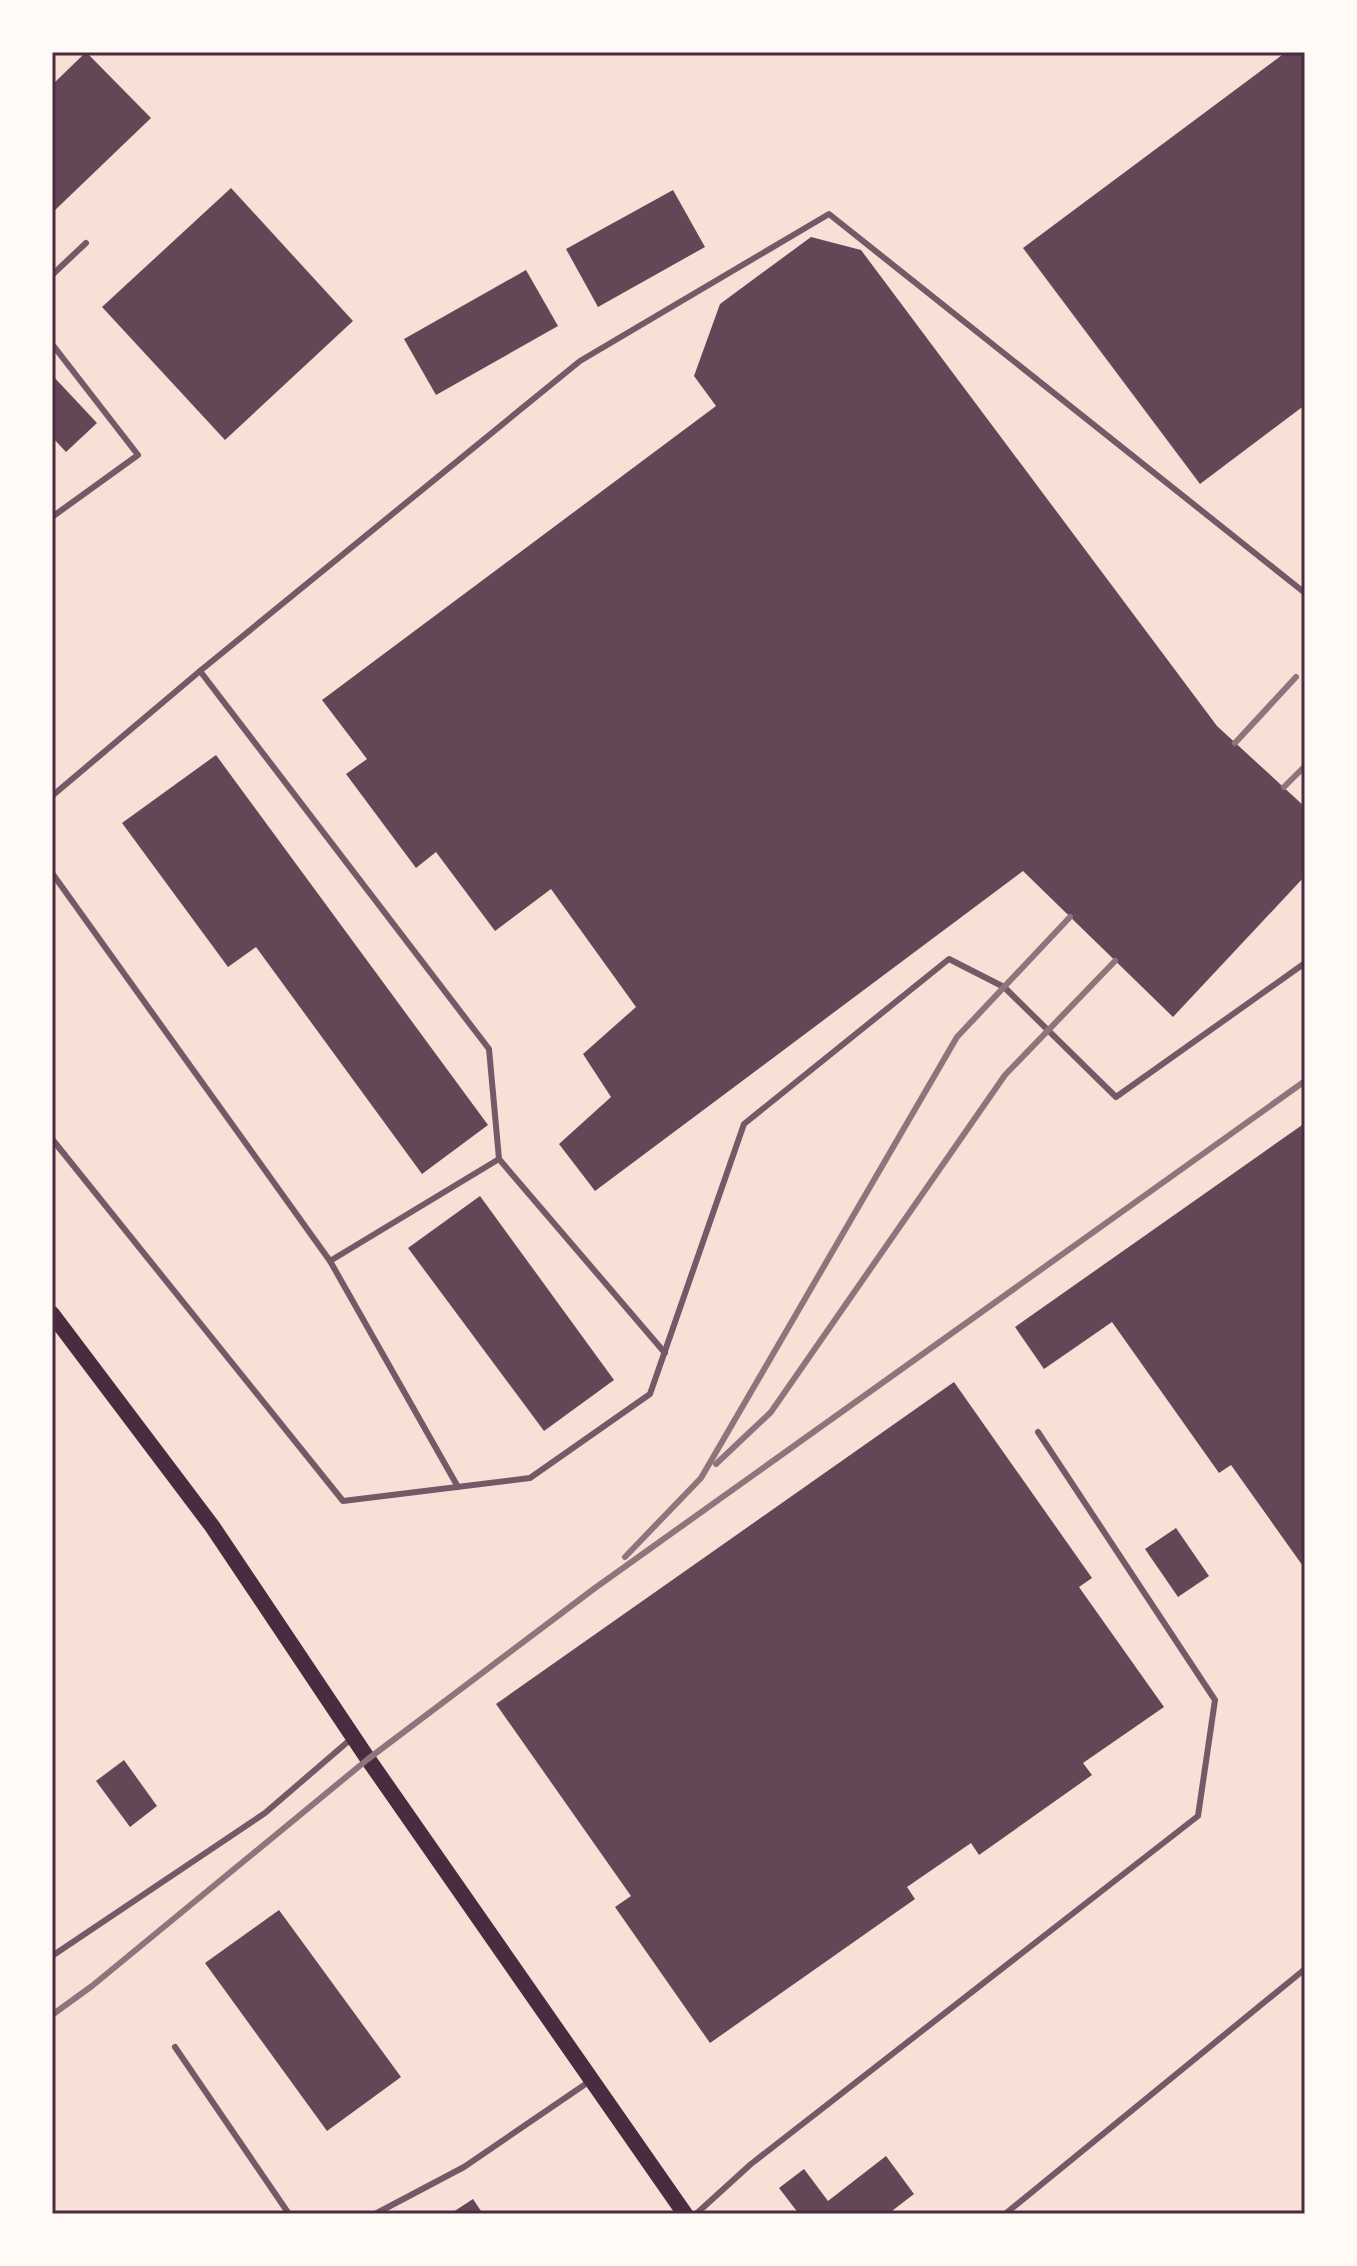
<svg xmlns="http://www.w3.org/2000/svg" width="1357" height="2266" viewBox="0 0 1357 2266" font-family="'DejaVu Sans',sans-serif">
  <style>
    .building { fill: #644757 }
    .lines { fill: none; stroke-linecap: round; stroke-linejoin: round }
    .service { stroke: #755966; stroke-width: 6 }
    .secondary { stroke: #4a2c40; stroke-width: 16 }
    .rail { stroke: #8f747c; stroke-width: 6 }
    .neatline { fill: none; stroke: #4a2c40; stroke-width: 3 }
  </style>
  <rect width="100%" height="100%" fill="#f7e1d7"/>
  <!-- building -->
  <g class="building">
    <polygon points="86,52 151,118 52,213 52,85"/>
    <polygon points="1286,52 1305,52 1305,405 1200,484 1023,248"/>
    <polygon points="231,188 353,321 225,440 102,307"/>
    <polygon points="673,190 705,247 598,307 566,249"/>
    <polygon points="811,237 861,250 1217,726 1305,807 1305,876 1173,1017 1023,871 595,1191 559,1144 611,1097 583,1054 636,1007 551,889 495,931 436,852 416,868 346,774 367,759 322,700 716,406 694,376 720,304"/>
    <polygon points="526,270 558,326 436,395 404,339"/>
    <polygon points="52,375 97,423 66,452 52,437"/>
    <polygon points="216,755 488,1125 422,1174 256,947 228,967 122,823"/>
    <polygon points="1305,1123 1305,1569 1231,1465 1219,1473 1112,1322 1044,1369 1015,1327"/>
    <polygon points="480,1196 614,1380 544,1431 408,1248"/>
    <polygon points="954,1382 1092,1578 1079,1587 1164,1707 1083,1763 1092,1775 979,1855 971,1843 907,1887 915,1899 710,2043 615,1907 631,1896 496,1704"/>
    <polygon points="1176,1528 1209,1576 1178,1597 1145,1549"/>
    <polygon points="124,1760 157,1806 130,1827 96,1781"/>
    <polygon points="279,1910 401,2077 327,2131 205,1963"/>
    <polygon points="886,2156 914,2194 888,2214 799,2214 779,2188 804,2169 828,2201"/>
    <polygon points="473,2199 483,2214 450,2214"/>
  </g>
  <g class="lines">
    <!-- service -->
    <g class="service">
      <polyline points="52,275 86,243"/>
      <polyline points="52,344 138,455 52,517"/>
      <polyline points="52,796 200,671"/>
      <polyline points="52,873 330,1261"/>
      <polyline points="52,1139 343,1501 530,1478 650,1394 744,1124 949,959 1004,987 1116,1097 1305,963"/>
      <polyline points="499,1159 489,1049 200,671 580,361 829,214 1305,593"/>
      <polyline points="458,1487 330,1261 499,1159 665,1353"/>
      <polyline points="52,1956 265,1813 351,1739"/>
      <polyline points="175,2047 289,2214"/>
      <polyline points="375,2214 464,2167 590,2081"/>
      <polyline points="696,2214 751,2164 1198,1816 1215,1700 1038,1432"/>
      <polyline points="1005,2214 1305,1969"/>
    </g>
    <!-- secondary -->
    <polyline class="secondary" points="52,1314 212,1526 368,1759 685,2214"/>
    <!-- rail -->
    <g class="rail">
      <polyline points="1235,743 1296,677"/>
      <polyline points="1284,787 1305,766"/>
      <polyline points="716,1464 771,1412 1005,1075 1115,961"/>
      <polyline points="625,1557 701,1478 957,1037 1070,917"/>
      <polyline points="52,2015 92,1986 368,1759 595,1588 1305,1081"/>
    </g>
  </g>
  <!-- border -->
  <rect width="1357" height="2266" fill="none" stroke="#fffaf5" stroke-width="108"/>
  <rect x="54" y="54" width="1249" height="2158" class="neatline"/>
</svg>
